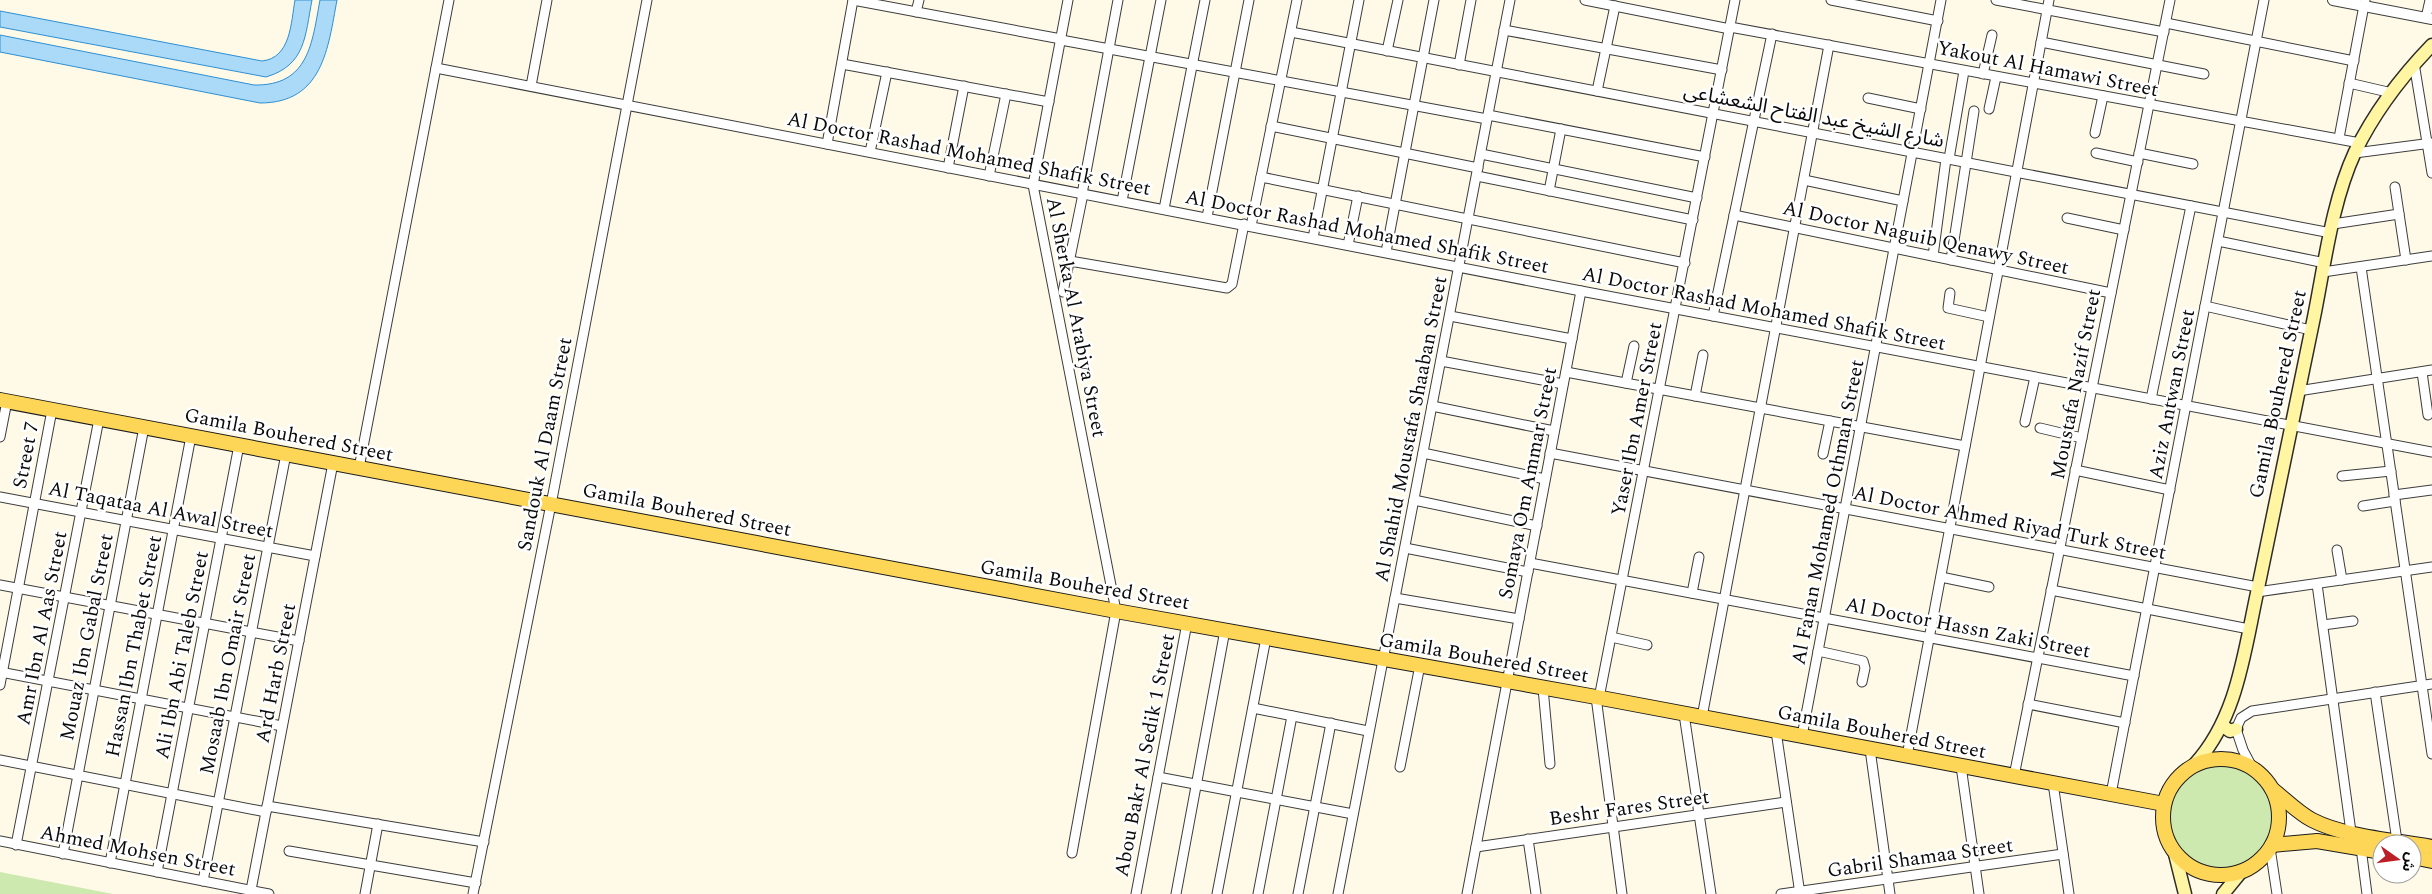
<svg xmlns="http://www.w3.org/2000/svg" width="2432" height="894" viewBox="0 0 2432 894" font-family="Spectral,'Noto Sans Arabic',serif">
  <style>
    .green { fill: #cee9b0 }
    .water { fill: #aadaf8; stroke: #2f8fd1 }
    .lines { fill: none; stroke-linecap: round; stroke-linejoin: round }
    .minor-casing { stroke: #3d3d3d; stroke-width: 11 }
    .tertiary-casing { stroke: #3d3d3d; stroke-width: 12 }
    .secondary-casing { stroke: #2c2c2c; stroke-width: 15 }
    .primary-casing { stroke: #1b1b1b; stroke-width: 16 }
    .minor { stroke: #fff; stroke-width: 9 }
    .tertiary { stroke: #fff; stroke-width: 10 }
    .secondary { stroke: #fff5a2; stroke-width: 12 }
    .primary { stroke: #fdd658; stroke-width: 14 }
    .labels { text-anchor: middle; stroke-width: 5; stroke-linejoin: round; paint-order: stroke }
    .street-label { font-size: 20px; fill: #0a0a0a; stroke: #fff }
  </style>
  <rect width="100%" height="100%" fill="#fffae7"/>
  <!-- green -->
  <g class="green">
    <circle cx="2221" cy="817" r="52"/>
    <polygon points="0,872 113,894 0,894"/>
  </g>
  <!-- water -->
  <g class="water">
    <path d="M295,0H312C305,36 306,65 266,77L0,27V11L262,61C291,58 291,22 295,0Z"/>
    <path d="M320,0H337C328,48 323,103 260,103L0,52V35L254,85C309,86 312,43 320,0Z"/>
  </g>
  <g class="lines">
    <defs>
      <g id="minor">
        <polyline points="853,0 1061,39"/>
        <polyline points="1068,0 1033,185 1116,611 1072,853"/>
        <polyline points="1585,0 1730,29"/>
        <polyline points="1831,0 1938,21"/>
        <polyline points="1996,0 2164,32"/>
        <polyline points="916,12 919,0"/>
        <polyline points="2426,18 2430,0"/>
        <polyline points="2166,23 2354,61"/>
        <polyline points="1730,27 2360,143"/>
        <polyline points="1504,30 1722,70"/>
        <polyline points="1291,32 2331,233"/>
        <polyline points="1061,40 1487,119"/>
        <polyline points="2041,42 2204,74"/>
        <polyline points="1387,51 1398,0"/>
        <polyline points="2414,63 2432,173"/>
        <polyline points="842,64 1049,102"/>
        <polyline points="1459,65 1471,0"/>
        <polyline points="436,68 1581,291 2432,452"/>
        <polyline points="1983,74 1992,35"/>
        <polyline points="2349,83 2392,93"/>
        <polyline points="531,86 547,0"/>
        <polyline points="1597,91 1615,6"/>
        <polyline points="1868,98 1921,109"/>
        <polyline points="1989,109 1996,77"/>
        <polyline points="1488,115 1705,157"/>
        <polyline points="1271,126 1478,168"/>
        <polyline points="2095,133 2103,96"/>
        <polyline points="2339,138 2365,0"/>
        <polyline points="827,144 853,0"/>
        <polyline points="870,152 887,72"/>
        <polyline points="2096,153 2138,162"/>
        <polyline points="2139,153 2193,164"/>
        <polyline points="2355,153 2432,143"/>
        <polyline points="1481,154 1697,198"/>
        <polyline points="1949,159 1964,71"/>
        <polyline points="948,168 964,86"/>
        <polyline points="989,176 1006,94"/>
        <polyline points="1477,176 1693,220"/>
        <polyline points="1261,177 1685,263"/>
        <polyline points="1804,180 1903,201"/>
        <polyline points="2395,187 2406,260"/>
        <polyline points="1549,191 1561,129"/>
        <polyline points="1082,194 1118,0"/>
        <polyline points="1122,201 1161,0"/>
        <polyline points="1164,209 1205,0"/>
        <polyline points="1734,215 2111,293"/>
        <polyline points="1207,217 1249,0"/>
        <polyline points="2067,218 2124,230"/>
        <polyline points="2333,224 2399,214"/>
        <polyline points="1251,226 1297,0"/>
        <polyline points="1313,238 1359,0"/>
        <polyline points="2218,241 2325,263"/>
        <polyline points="1348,245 1358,196"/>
        <polyline points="1386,252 1434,0"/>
        <polyline points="1933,256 1946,159"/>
        <polyline points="1951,260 1974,111"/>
        <polyline points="1070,261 1227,288 1232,284 1244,224"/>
        <polyline points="2361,267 2432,754"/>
        <polyline points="2323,272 2432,256"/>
        <polyline points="1063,292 1083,194"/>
        <polyline points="1950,293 1948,308 1989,317"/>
        <polyline points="2205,306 2311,330"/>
        <polyline points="1450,316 1572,339"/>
        <polyline points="1713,316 1772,34"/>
        <polyline points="1441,361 1563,384"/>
        <polyline points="1566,372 1965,446"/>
        <polyline points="2422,372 2428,415"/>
        <polyline points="1626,383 1634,346"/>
        <polyline points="2298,391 2432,370"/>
        <polyline points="1695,396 1703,355"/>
        <polyline points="2151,399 2191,206"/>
        <polyline points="1432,406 1554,431"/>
        <polyline points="2025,422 2035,377"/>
        <polyline points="2040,428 2082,438"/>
        <polyline points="0,437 7,401"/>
        <polyline points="1423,453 1545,479"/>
        <polyline points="1550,453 2258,587"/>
        <polyline points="1823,454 1830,421"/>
        <polyline points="359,468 449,0"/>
        <polyline points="2075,470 2170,490"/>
        <polyline points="2342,476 2391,471"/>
        <polyline points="2394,495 2432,490"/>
        <polyline points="0,497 315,556"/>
        <polyline points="1414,500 1537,526"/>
        <polyline points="2363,506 2395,501"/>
        <polyline points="1405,548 1528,572"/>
        <polyline points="2337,550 2342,580"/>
        <polyline points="1530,563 2134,676"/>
        <polyline points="1941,577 1989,587"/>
        <polyline points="2317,584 2351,832"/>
        <polyline points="0,585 299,641"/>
        <polyline points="2051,590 2249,629"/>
        <polyline points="2257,592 2432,567"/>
        <polyline points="1692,593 1699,557"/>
        <polyline points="1395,598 1519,619"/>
        <polyline points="2323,625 2353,621"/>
        <polyline points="1611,637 1647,645"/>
        <polyline points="1818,651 1863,661 1865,668 1862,682"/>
        <polyline points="0,672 282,726"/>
        <polyline points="0,685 52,410"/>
        <polyline points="1543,688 1550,764"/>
        <polyline points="2375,692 2397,841"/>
        <polyline points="1596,697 1622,894"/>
        <polyline points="1599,698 1735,0"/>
        <polyline points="2028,704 2125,723"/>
        <polyline points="1253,708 1368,731"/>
        <polyline points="1684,714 1711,894"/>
        <polyline points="1702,717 1829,45"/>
        <polyline points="1776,731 1800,894"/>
        <polyline points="1802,736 1941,0"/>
        <polyline points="1870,749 1890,894"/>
        <polyline points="1907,756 2049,0"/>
        <polyline points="0,760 266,812"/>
        <polyline points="1961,766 1979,894"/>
        <polyline points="1400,767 1420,665"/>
        <polyline points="2253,769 2243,750 2236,729 2241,718 2252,711 2432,684"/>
        <polyline points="2014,776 2170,0"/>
        <polyline points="1158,777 1353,814"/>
        <polyline points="2053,783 2069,894"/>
        <polyline points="2111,794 2264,0"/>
        <polyline points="267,806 484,842"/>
        <polyline points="1528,839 1536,894"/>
        <polyline points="0,841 269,894"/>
        <polyline points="16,845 99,419"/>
        <polyline points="1476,847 1786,802"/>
        <polyline points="2270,848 2277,894"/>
        <polyline points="2361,848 2367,894"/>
        <polyline points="289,851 476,883"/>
        <polyline points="63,854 144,427"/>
        <polyline points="110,863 191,436"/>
        <polyline points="157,872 239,445"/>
        <polyline points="203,881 286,454"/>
        <polyline points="251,890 333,463"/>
        <polyline points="365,894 378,824"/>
        <polyline points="473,894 554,489 647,0"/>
        <polyline points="1136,894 1187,623"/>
        <polyline points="1176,894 1225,630"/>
        <polyline points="1217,894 1266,638"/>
        <polyline points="1258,894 1292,716"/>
        <polyline points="1298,894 1331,723"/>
        <polyline points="1338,894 1510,0"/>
        <polyline points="1467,894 1581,291"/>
        <polyline points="1781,894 2063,854"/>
      </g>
      <polyline id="tertiary" points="2333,0 2432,19"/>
      <g id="secondary">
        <polyline points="2223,726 2230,731 2236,729"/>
        <path d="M2194,765C2237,719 2244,653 2257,593C2276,501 2295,409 2314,317C2325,262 2332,202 2355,152C2374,113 2402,76 2432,45"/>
        <polyline points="2175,854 2185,894"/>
        <polyline points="2223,894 2241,872"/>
      </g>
      <g id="primary">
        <polyline points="0,400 1116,611 1596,697 2164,804"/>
        <circle cx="2221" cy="817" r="58"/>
        <path d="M2272,789C2285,799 2297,812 2312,820C2345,837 2395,840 2432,847"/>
        <polyline points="2272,845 2317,841 2382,852"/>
        <polyline points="2412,857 2432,861"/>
      </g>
    </defs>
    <!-- minor casing -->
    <use href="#minor" class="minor-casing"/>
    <!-- tertiary casing -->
    <use href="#tertiary" class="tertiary-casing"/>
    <!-- secondary casing -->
    <use href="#secondary" class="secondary-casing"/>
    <!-- primary casing -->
    <use href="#primary" class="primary-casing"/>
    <!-- minor -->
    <use href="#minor" class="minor"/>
    <!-- tertiary -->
    <use href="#tertiary" class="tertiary"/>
    <!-- secondary -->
    <use href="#secondary" class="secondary"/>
    <!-- primary -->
    <use href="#primary" class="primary"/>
  </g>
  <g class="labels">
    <!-- street labels -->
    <g class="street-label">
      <text transform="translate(2048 68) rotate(11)" y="7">Yakout Al Hamawi Street</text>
      <text transform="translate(1814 115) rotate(11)" y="7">شارع الشيخ عبد الفتاح الشعشاعى</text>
      <text transform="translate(969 153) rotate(11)" y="7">Al Doctor Rashad Mohamed Shafik Street</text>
      <text transform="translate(1367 231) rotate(11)" y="7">Al Doctor Rashad Mohamed Shafik Street</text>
      <text transform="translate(1926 237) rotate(12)" y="7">Al Doctor Naguib Qenawy Street</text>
      <text transform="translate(1764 308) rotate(11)" y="7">Al Doctor Rashad Mohamed Shafik Street</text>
      <text transform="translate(1077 317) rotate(79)" y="7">Al Sherka Al Arabiya Street</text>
      <text transform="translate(2075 384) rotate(-79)" y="7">Moustafa Nazif Street</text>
      <text transform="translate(2171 394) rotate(-79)" y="7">Aziz Antwan Street</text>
      <text transform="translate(2277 394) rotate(-78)" y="7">Gamila Bouhered Street</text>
      <text transform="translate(1636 419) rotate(-79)" y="7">Yaser Ibn Amer Street</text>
      <text transform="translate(1410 429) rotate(-79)" y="7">Al Shahid Moustafa Shaaban Street</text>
      <text transform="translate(289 434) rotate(11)" y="7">Gamila Bouhered Street</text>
      <text transform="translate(544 444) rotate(-79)" y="7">Sandouk Al Daam Street</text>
      <text transform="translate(25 455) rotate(-79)" y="7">Street 7</text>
      <text transform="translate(1527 483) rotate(-79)" y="7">Somaya Om Ammar Street</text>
      <text transform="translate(161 509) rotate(11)" y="7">Al Taqataa Al Awal Street</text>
      <text transform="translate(687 509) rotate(11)" y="7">Gamila Bouhered Street</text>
      <text transform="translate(1827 512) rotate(-79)" y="7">Al Fanan Mohamed Othman Street</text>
      <text transform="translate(2010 522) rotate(11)" y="7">Al Doctor Ahmed Riyad Turk Street</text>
      <text transform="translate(1085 584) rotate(10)" y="7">Gamila Bouhered Street</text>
      <text transform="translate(1968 627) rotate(11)" y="7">Al Doctor Hassn Zaki Street</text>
      <text transform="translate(41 628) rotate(-79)" y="7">Amr Ibn Al Aas Street</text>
      <text transform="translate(86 637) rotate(-79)" y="7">Mouaz Ibn Gabal Street</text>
      <text transform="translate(133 646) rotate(-79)" y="7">Hassan Ibn Thabet Street</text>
      <text transform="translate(181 655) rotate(-79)" y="7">Ali Ibn Abi Taleb Street</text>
      <text transform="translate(1484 657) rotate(10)" y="7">Gamila Bouhered Street</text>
      <text transform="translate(227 664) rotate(-79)" y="7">Mosaab Ibn Omair Street</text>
      <text transform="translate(275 673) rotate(-79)" y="7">Ard Harb Street</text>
      <text transform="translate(1882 731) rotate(11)" y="7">Gamila Bouhered Street</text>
      <text transform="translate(1144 755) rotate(-79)" y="7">Abou Bakr Al Sedik 1 Street</text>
      <text transform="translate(1629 807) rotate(-8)" y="7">Beshr Fares Street</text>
      <text transform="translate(138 850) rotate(11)" y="7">Ahmed Mohsen Street</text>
      <text transform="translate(1920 857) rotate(-8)" y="7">Gabril Shamaa Street</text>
    </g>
  </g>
  <!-- north arrow -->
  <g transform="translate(2397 859) rotate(104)"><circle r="24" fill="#ffffff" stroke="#9d9d9d"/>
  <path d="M0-4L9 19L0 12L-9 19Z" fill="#bd1f26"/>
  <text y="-8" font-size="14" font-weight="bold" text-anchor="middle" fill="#0a0a0a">ش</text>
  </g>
</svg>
